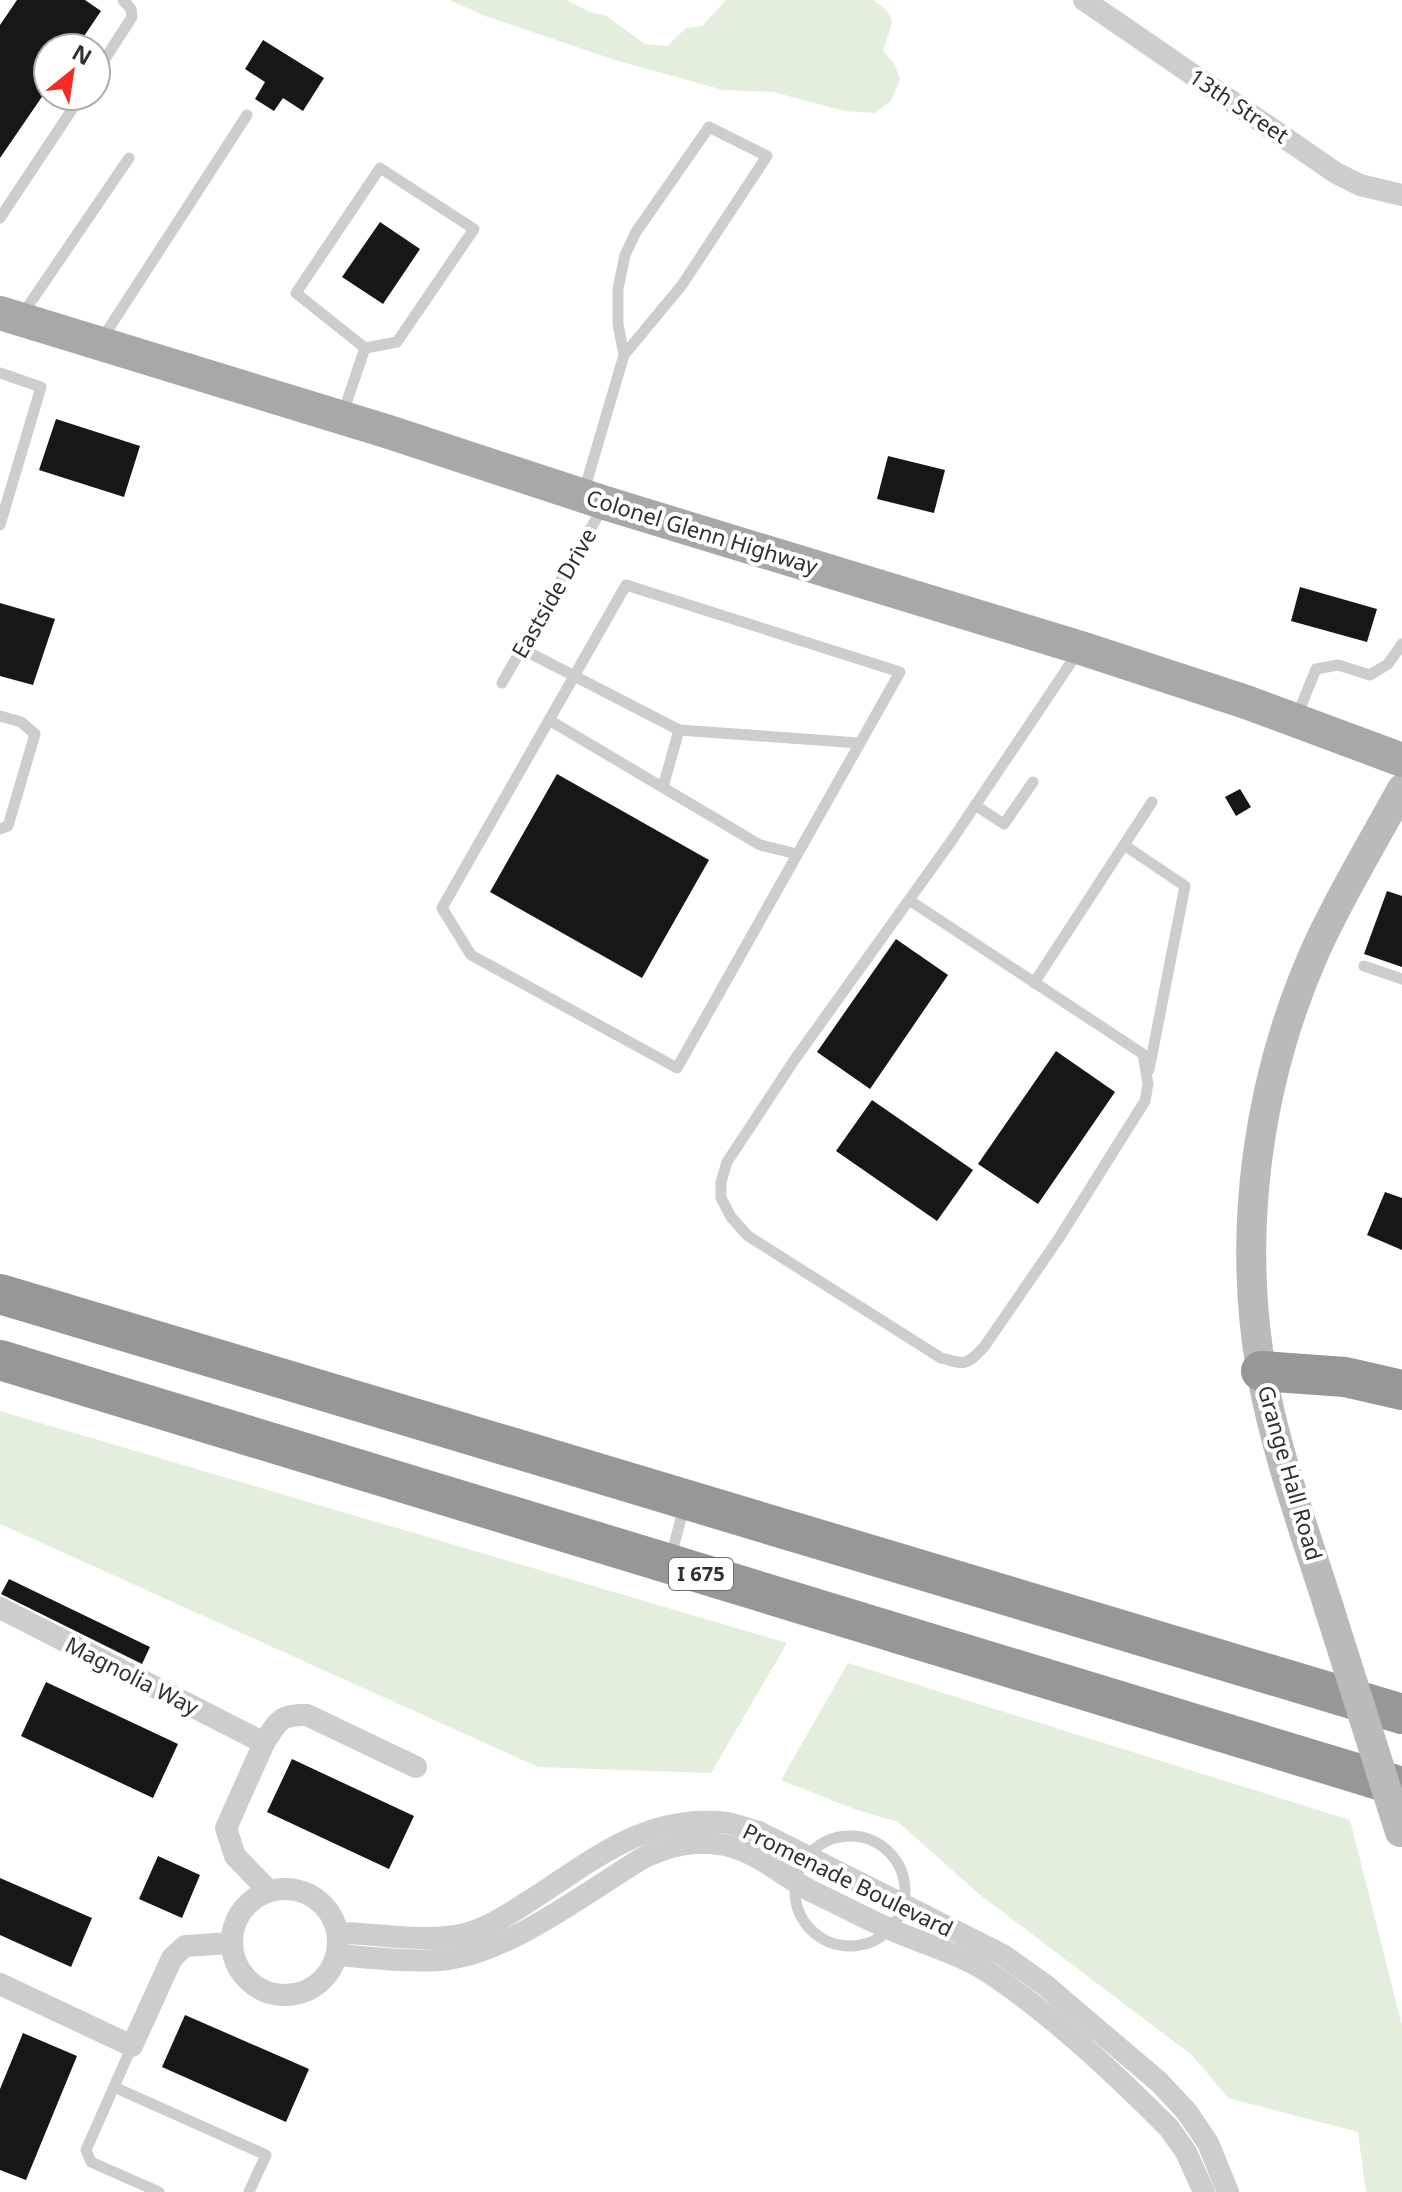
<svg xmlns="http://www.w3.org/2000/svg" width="1402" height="2192" viewBox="0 0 1402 2192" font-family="'Noto Sans',sans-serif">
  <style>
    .green { fill: #e4eedc }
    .building { fill: #171717 }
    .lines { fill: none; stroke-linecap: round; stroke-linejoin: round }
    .lane { stroke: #cdcdcd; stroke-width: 11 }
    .street { stroke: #cdcdcd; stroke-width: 22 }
    .secondary { stroke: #bababa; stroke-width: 30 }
    .primary { stroke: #a8a8a8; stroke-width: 34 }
    .highway { stroke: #979797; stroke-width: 40 }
    .secondary-bridge { stroke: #bababa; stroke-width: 30 }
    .labels { text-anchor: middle; stroke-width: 8; stroke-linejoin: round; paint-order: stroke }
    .shield { fill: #fff; stroke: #6e6e6e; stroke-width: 2 }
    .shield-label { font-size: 20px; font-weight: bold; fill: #303030 }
    .street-label { font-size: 22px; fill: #303030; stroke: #fff }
  </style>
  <rect width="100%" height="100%" fill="#fff"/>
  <!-- green -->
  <g class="green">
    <path d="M449,0H566L592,13L605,15L645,44L667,46L686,28L702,26L726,0H873C903,20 889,25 883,51L894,63L900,79L891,101L874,113L844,111L773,92L723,90L615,60L485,16Z"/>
    <polygon points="0,1411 787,1643 711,1773 538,1767 0,1524"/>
    <polygon points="848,1663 1350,1820 1402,2025 1402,2192 1366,2192 1358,2132 1228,2098 1193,2056 979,1894 898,1822 854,1809 781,1780"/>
  </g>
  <!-- building -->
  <g class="building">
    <polygon points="17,0 85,0 101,11 76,48 48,48 48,88 0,158 0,25"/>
    <polygon points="263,40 324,78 303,111 283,98 274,111 255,99 265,82 245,69"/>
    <polygon points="380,222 420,249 383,304 342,277"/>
    <polygon points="56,419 140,446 124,497 39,470"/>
    <polygon points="888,456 945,470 934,513 877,499"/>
    <polygon points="1300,587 1377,609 1367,642 1291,621"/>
    <polygon points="0,603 55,619 33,685 0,676"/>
    <polygon points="557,774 709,860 642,978 490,892"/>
    <polygon points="1240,789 1251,807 1236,816 1225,797"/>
    <polygon points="1387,891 1402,896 1402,967 1364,954"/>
    <polygon points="896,939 948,975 870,1089 817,1052"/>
    <polygon points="1056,1051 1115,1092 1038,1204 978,1164"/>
    <polygon points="872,1100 973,1170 937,1221 836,1151"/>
    <polygon points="1385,1192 1402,1198 1402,1250 1367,1235"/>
    <polygon points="9,1579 150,1647 142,1664 1,1594"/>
    <polygon points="46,1682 178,1744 153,1798 21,1736"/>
    <polygon points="292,1759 414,1816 389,1869 267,1812"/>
    <polygon points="158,1856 200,1875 182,1918 139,1899"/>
    <polygon points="0,1878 92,1918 71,1967 0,1935"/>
    <polygon points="185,2015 309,2069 286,2122 162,2067"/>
    <polygon points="23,2033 77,2056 26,2180 0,2170 0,2089"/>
  </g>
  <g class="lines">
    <!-- lane -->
    <g class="lane">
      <polyline points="96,73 132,17 131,9 123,0"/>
      <polyline points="0,218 81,96"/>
      <polyline points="22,315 129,158"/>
      <polyline points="102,339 247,115"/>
      <polyline points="0,373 41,387 0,525"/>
      <polyline points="343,413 365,348 296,293 380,168 474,229 397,342 365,348"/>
      <polyline points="584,491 624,355 682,285 767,156 709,127 636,232 625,255 618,289 618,324 624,355"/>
      <polygon points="626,585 900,672 677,1068 471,955 442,908"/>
      <polyline points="522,649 679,730 859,743"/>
      <polyline points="502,683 603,507"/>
      <polyline points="0,716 21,722 35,734 8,826 0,829"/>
      <polyline points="1297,716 1316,669 1338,665 1370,675 1388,664 1402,644"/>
      <polyline points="549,720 760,845 797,854"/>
      <polyline points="663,787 679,730"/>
      <polyline points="975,805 1004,824 1033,782"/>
      <polyline points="1124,845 1185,886 1149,1070"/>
      <path d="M909,900L1143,1054L1148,1084L1145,1101L1059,1238L984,1347C966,1366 965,1365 941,1358L748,1236L731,1217L721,1198V1182L727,1162L795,1059L952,840L1078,652"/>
      <polyline points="1364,966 1402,979"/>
      <polyline points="1034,983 1152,802"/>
      <polyline points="671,1556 684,1507"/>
      <circle cx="850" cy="1891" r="55"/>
      <polyline points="132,2046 86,2150 91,2162 159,2192"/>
      <polyline points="114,2087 266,2155 249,2192"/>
    </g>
    <!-- street -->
    <g class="street">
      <polyline points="1084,0 1336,173 1360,185 1402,195"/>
      <polyline points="0,1608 264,1743 226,1828 235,1856 269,1891"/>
      <path d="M264,1743C278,1722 279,1714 307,1715L416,1767"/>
      <circle cx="285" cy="1942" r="53"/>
      <path d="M338,1933C379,1933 434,1945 472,1932C493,1925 512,1912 531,1900C592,1861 642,1817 718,1822C732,1822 746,1829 759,1832L1003,1955L1045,1985L1159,2082L1187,2112L1208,2143L1228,2192"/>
      <path d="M338,1955C369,1958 418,1963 448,1959C511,1951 588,1891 643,1858C670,1845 702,1838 732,1847C761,1855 784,1877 811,1891C839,1904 866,1919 894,1931C927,1945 964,1955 994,1976C1056,2018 1116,2075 1169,2128L1186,2152L1204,2192"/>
      <polyline points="0,1984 132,2046 172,1958 185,1946 232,1943"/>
    </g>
    <!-- secondary -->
    <path class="secondary" d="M1329,1608C1304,1529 1275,1451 1261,1369C1237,1229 1258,1079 1316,949C1341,894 1373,842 1402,789"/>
    <!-- primary -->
    <polyline class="primary" points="0,313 389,432 605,503 1081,648 1246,702 1402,760"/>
    <!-- highway -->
    <g class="highway">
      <polyline points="0,1294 1402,1714"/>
      <polyline points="0,1360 1402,1787"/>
      <polyline points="1261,1371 1345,1377 1402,1390"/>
    </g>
    <!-- secondary-bridge -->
    <polyline class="secondary-bridge" points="1329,1608 1400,1832"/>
  </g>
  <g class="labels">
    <!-- shield labels -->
    <rect class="shield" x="669" y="1558" width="64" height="32" rx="6"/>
    <g class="shield-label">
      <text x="701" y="1581">I 675</text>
    </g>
    <!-- street labels -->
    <g class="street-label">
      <text transform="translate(1239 106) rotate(34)" y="8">13th Street</text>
      <text transform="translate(702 532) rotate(17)" y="8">Colonel Glenn Highway</text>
      <text transform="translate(554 593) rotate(-60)" y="8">Eastside Drive</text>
      <text transform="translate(1290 1473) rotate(74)" y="8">Grange Hall Road</text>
      <text transform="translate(132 1676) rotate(27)" y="8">Magnolia Way</text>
      <text transform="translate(848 1880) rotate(26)" y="8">Promenade Boulevard</text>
    </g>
  </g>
  <!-- north arrow -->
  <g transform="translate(72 72) rotate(30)"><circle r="38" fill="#ffffff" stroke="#acacac" stroke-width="2"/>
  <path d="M0-6L14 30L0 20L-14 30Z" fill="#f32c25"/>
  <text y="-12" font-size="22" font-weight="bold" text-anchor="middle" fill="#303030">N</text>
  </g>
</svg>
